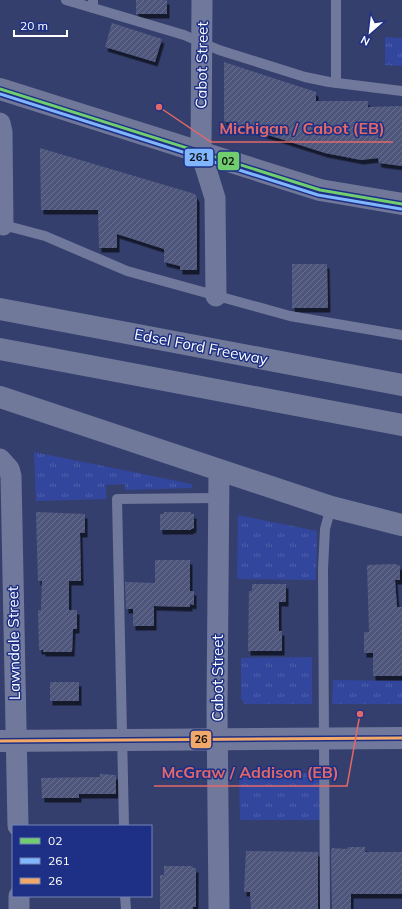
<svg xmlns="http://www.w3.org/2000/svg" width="402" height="909" viewBox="0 0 402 909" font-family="Mulish,sans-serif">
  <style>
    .grass { fill: url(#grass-tufts) }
    .building { fill: url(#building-hatch); filter: url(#shadow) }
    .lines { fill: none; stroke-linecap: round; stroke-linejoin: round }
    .service { stroke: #70789b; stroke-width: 10 }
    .minor { stroke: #70789b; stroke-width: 21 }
    .tertiary { stroke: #70789b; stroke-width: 22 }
    .primary { stroke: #707798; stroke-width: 22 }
    .motorway { stroke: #71799b; stroke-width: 22 }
    .bus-1-casing { stroke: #1d3085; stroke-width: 6 }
    .bus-2-casing { stroke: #1d3085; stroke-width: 6 }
    .bus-3-casing { stroke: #1d3085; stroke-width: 6 }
    .bus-1 { stroke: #70ce6e; stroke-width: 3 }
    .bus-2 { stroke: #80b6ff; stroke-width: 3 }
    .bus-3 { stroke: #f1a869; stroke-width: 3 }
    .labels { text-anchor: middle; stroke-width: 3; stroke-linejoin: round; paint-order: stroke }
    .street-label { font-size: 15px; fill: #fff; stroke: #1d3085 }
    .leader { fill: none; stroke: #e26868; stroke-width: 1.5 }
    .callout-dot { fill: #e26868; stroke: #1d3085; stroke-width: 1.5 }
    .callout-label { font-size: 16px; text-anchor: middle; font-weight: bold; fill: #e26868; stroke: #1d3085; stroke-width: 3; stroke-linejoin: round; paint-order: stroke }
    .line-badge { stroke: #1d3085; stroke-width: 1.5 }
    .pale-badge-label { font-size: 11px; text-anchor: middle; font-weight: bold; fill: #111 }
  </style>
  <defs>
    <pattern id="grass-tufts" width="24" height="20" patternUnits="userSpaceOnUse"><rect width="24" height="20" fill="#31469c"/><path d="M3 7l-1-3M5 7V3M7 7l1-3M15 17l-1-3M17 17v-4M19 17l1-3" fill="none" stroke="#5062ab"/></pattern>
    <pattern id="building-hatch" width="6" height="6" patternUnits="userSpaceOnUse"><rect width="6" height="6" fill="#4f577c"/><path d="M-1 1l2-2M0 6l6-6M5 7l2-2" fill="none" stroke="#697090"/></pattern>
    <filter id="shadow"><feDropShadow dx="2.5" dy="4.5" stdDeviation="0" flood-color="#0009"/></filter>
  </defs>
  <rect width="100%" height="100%" fill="#353f6d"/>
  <!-- grass -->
  <g class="grass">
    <polygon points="385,37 402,38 402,66 385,65"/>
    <polygon points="34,452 192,484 192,488 125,490 125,484 106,485 106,499 36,501"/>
    <polygon points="238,515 317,531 316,580 237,579"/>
    <polygon points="312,657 312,704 245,704 241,699 241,658"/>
    <polygon points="333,680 402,681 402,704 332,704"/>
    <polygon points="320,773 321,820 240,820 239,774"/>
  </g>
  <!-- building -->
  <g class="building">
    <rect x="136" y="0" width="31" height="14"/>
    <polygon points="112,23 162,39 155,62 105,47"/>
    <polygon points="224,62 316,92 316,101 368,101 368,107 402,106 402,166 379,163 378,158 361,160 325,153 224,121"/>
    <polygon points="40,148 195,194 197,198 197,270 180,270 180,266 164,262 164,249 117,234 117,248 99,248 98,210 41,210"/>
    <polygon points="292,264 327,264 328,308 292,308"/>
    <polygon points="36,512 85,514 85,533 80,533 81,581 69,581 69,610 77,610 77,629 73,629 72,652 43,652 43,650 39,650 38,610 41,610 42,581 38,581"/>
    <polygon points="164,512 191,512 191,514 194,514 194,528 191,529 191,530 160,530 160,514 164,514"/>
    <polygon points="155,560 190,560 190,591 194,591 194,605 190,604 190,607 154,606 154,626 133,626 133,609 126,609 125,582 155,583"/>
    <polygon points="395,564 400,566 400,580 395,580 397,607 402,607 402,676 373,676 373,653 364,653 364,632 369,632 367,565"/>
    <polygon points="252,584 286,584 286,602 279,602 279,631 282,631 282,651 248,651 249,591 252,591"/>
    <rect x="50" y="682" width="29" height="19"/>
    <polygon points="100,774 116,775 116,794 79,794 79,798 42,798 41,778 100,777"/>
    <polygon points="348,847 365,847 365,852 402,852 402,894 351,894 351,909 332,909 331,852 332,848 347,849"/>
    <polygon points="246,851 318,852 318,909 251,909 250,892 244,892"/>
    <polygon points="164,866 192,866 193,868 196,868 196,907 193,907 193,909 160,909 160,875 164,875"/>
  </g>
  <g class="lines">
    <!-- service -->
    <g class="service">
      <polyline points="66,0 93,8"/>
      <polyline points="93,0 93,8 184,35 219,50 305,77 329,82 402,91"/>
      <polyline points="336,0 336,83"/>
      <polyline points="0,224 45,236 127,271 290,316 402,335"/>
      <polyline points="124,826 117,499 218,498"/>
      <polyline points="125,896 126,909"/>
      <polyline points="325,909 323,569 325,529 331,507"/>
    </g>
    <!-- minor -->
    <g class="minor">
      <polyline points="202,0 201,153 215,198 216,296"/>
      <polyline points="0,123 2,132 3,225"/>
      <polyline points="0,459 9,469 11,476 18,826"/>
      <polyline points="19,896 19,909"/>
      <polyline points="219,909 217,709 219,471"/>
    </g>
    <!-- tertiary -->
    <polyline class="tertiary" points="0,741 402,738"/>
    <!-- primary -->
    <polyline class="primary" points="0,89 320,190 402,204"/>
    <!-- motorway -->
    <g class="motorway">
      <polyline points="0,309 402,385"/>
      <polyline points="0,349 402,425"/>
      <polyline points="0,397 331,507 402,525"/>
    </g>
    <defs>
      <polyline id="bus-1" points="0,89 320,190 402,204"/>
      <polyline id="bus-2" points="0,94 318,195 401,209"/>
      <polyline id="bus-3" points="0,741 402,738"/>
    </defs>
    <!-- bus-1 casing -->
    <use href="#bus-1" class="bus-1-casing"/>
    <!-- bus-2 casing -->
    <use href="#bus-2" class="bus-2-casing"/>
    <!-- bus-3 casing -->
    <use href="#bus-3" class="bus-3-casing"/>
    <!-- bus-1 -->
    <use href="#bus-1" class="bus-1"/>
    <!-- bus-2 -->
    <use href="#bus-2" class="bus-2"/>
    <!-- bus-3 -->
    <use href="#bus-3" class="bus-3"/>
  </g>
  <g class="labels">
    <!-- street labels -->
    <g class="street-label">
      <text transform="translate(202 65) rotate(-89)" y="5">Cabot Street</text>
      <text transform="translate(201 347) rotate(11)" y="5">Edsel Ford Freeway</text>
      <text transform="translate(14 643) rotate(-91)" y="5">Lawndale Street</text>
      <text transform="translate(218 678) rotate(-90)" y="5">Cabot Street</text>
    </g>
  </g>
  <!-- callouts -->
  <path class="leader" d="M159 107L211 142H393M360 714L347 786H154"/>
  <g class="callout-dot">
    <circle cx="159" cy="107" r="4"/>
    <circle cx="360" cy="714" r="4"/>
  </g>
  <g class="callout-label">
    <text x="302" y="134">Michigan / Cabot (EB)</text>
    <text x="250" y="778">McGraw / Addison (EB)</text>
  </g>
  <g class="line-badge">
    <rect x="184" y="148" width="30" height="19" rx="4" fill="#80b6ff"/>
    <rect x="217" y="151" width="23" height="20" rx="4" fill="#70ce6e"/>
    <rect x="190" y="730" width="22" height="19" rx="4" fill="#f1a869"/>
  </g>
  <g class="pale-badge-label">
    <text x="199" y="161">261</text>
    <text x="228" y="165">02</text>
    <text x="201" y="743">26</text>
  </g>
  <!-- legend -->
  <rect x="12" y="825" width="140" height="72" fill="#1d3085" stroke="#7783b6"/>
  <rect x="20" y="838" width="20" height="6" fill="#70ce6e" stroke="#7783b6"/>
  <text x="48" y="845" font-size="12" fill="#ffffff">02</text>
  <rect x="20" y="858" width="20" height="6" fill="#80b6ff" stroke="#7783b6"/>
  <text x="48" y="865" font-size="12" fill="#ffffff">261</text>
  <rect x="20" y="878" width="20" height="6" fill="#f1a869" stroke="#7783b6"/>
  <text x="48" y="885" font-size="12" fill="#ffffff">26</text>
  <!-- north arrow -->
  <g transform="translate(370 32) rotate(208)" stroke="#1d3085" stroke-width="3" paint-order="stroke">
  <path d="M0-3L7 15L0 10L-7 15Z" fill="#ffffff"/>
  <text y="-6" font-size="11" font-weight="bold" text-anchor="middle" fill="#ffffff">N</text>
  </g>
  <!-- scale -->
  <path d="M14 30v6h53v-6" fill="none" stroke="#ffffff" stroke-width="2"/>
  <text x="20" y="30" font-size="12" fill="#ffffff" stroke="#1d3085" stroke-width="3" paint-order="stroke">20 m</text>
</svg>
